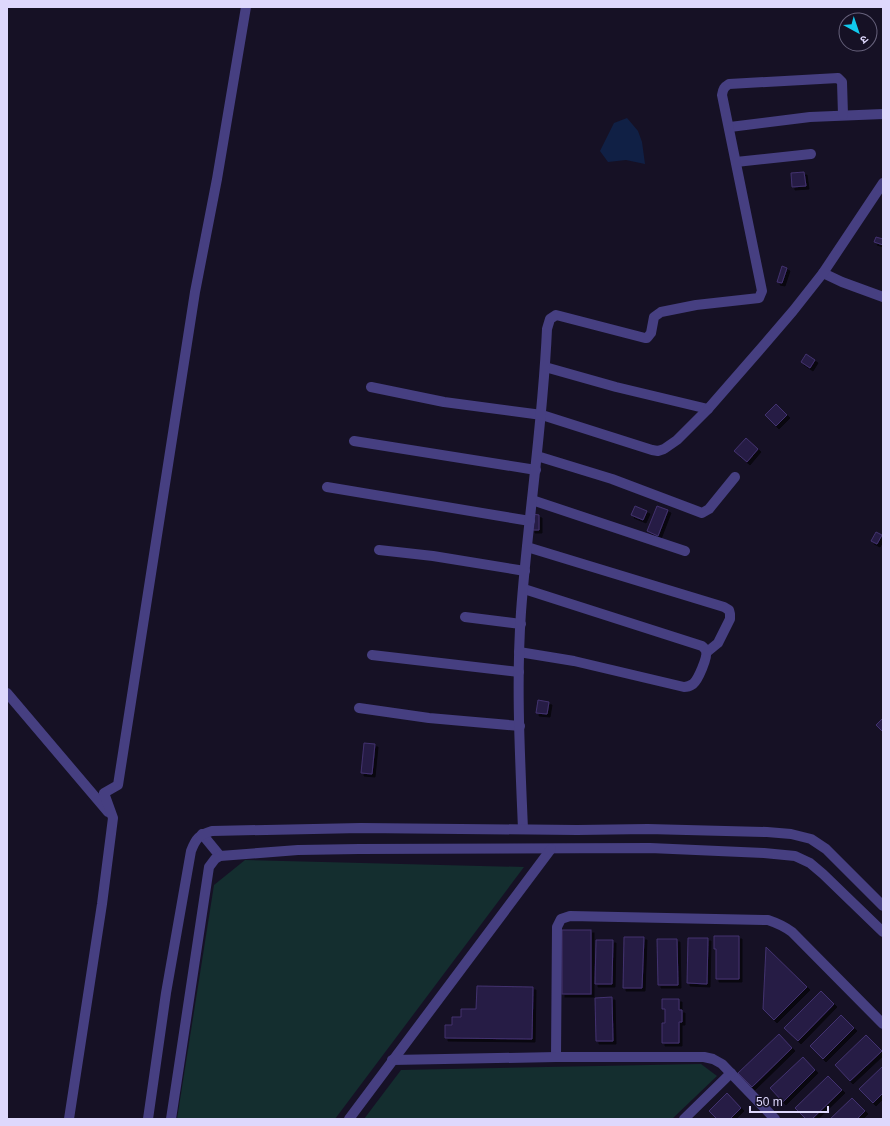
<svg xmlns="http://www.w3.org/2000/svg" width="890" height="1126" viewBox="0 0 890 1126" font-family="Arial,'Noto Sans Devanagari',sans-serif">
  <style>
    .green { fill: #142e2f }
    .water { fill: #102045 }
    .building { fill: #281e45; stroke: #42326f; filter: url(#shadow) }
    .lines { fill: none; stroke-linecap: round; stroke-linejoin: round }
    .minor { stroke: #463f81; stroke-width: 10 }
  </style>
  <defs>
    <filter id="shadow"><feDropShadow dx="3" dy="3" stdDeviation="0" flood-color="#0009"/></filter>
  </defs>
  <rect width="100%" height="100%" fill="#161125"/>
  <!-- green -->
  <g class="green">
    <polygon points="245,860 524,867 335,1119 177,1119 214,885"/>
    <polygon points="701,1064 717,1076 672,1119 364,1119 401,1070"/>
  </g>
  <!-- water -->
  <polygon class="water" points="627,118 638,131 642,142 645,164 626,160 608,162 600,151 614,123"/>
  <!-- building -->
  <g class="building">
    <polygon points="804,172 806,186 792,187 791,173"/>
    <polygon points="876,237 883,239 883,245 874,242"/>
    <polygon points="782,266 787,268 782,283 777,282"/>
    <polygon points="806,354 815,360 810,368 801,362"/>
    <polygon points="776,404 787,415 776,426 765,415"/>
    <polygon points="746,438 758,449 747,462 734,451"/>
    <polygon points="635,506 647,511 643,520 631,515"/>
    <polygon points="657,506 668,510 658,536 647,531"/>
    <polygon points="533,514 539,515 539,530 532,530"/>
    <polygon points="876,532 882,535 877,544 871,541"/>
    <polygon points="538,700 549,702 547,714 536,713"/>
    <polygon points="883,718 883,732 876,725"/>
    <polygon points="364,743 375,744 372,774 361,773"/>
    <rect x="562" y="930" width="29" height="64"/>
    <polygon points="714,936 739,936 739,979 716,979 716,949 714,949"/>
    <polygon points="624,937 644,937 642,988 623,988"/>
    <polygon points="688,938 708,938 707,984 687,983"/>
    <polygon points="657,939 677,939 678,985 658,985"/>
    <polygon points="596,940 613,940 612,984 595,984"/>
    <polygon points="766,947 807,987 774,1020 763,1009"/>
    <polygon points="477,986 533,987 532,1039 445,1038 445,1025 452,1025 452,1017 461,1017 461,1009 476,1009"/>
    <polygon points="821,991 834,1004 798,1041 784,1028"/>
    <polygon points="612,997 613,1041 596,1041 595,998"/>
    <polygon points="662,999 679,999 679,1010 682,1010 682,1022 679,1022 679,1043 662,1043 662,1023 665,1023 665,1009 662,1009"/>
    <polygon points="841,1015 854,1028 823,1059 810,1046"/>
    <polygon points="779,1034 792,1048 752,1087 738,1073"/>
    <polygon points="866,1035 882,1051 850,1081 835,1065"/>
    <polygon points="803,1057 815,1070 783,1102 770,1088"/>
    <polygon points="883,1066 883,1093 873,1103 859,1089"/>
    <polygon points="828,1076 842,1090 812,1119 806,1119 795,1108"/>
    <polygon points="727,1093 741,1108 730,1119 717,1119 709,1111"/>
    <polygon points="852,1098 865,1111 857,1119 830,1119"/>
  </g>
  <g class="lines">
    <!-- minor -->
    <g class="minor">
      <polyline points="730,127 810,117 883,114"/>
      <polyline points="736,162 811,154"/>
      <polyline points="823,273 842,282 883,297"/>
      <polyline points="545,367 616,387 708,409"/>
      <polyline points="371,387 444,402 542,415 652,450 658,451 664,449 677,440 708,409 763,346 793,311 823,273 883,183"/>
      <polyline points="354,441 536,470"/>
      <polyline points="537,456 612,479 702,513 709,509 735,477"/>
      <polyline points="327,487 530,521"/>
      <polyline points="532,500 685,551"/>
      <polyline points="527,547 724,607 729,610 730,614 730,619 718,643 707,652"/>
      <polyline points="379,550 433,556 525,571"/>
      <polyline points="465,617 521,624"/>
      <path d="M519,652L574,661L684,687C687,687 690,686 693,684C698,680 708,657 706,651C705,648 704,648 702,646L524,589"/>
      <polyline points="372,655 519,672"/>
      <polyline points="7,693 108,812"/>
      <polyline points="359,708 429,718 520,726"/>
      <path d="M523,829C520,757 516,684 521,612C528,517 543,424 547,329L550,319L556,315L560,316L645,338H647L651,333L654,317L661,312L696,305L759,298L762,291L722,95C723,89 724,87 729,84L838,78L842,82L843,115"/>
      <polyline points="202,834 220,856"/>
      <path d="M556,1057L557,927L561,919L570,916L768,920C777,923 784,926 792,932L883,1024"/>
      <polyline points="392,1060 556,1057 704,1057 713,1059 722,1064 775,1119"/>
      <polyline points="69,1119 102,904 113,818 104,793 118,785 195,292 217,179 246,7"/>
      <path d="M148,1119L166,993L191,851C196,838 199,835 212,831L361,828L577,830L648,829L767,832L791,834L811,839L826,849L883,906"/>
      <polyline points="171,1119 209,867 215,859 220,856 298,850 359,849 650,848 764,853 795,856 810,863 823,874 883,932"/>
      <polyline points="349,1119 551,849"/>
      <polyline points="684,1119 731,1073"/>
    </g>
  </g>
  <!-- border -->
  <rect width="890" height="1126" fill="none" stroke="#ded8fc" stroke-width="16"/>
  <!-- north arrow -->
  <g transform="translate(858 32) rotate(140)"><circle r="19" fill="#161125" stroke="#66617b"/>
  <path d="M0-3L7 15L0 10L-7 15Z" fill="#11caee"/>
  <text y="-6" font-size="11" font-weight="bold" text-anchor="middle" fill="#ded8fc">उ</text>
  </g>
  <!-- scale -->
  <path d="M750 1106v6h78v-6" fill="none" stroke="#ded8fc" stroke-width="2"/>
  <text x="756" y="1106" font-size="12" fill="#ded8fc" stroke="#161125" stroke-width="3" paint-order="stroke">50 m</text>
</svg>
